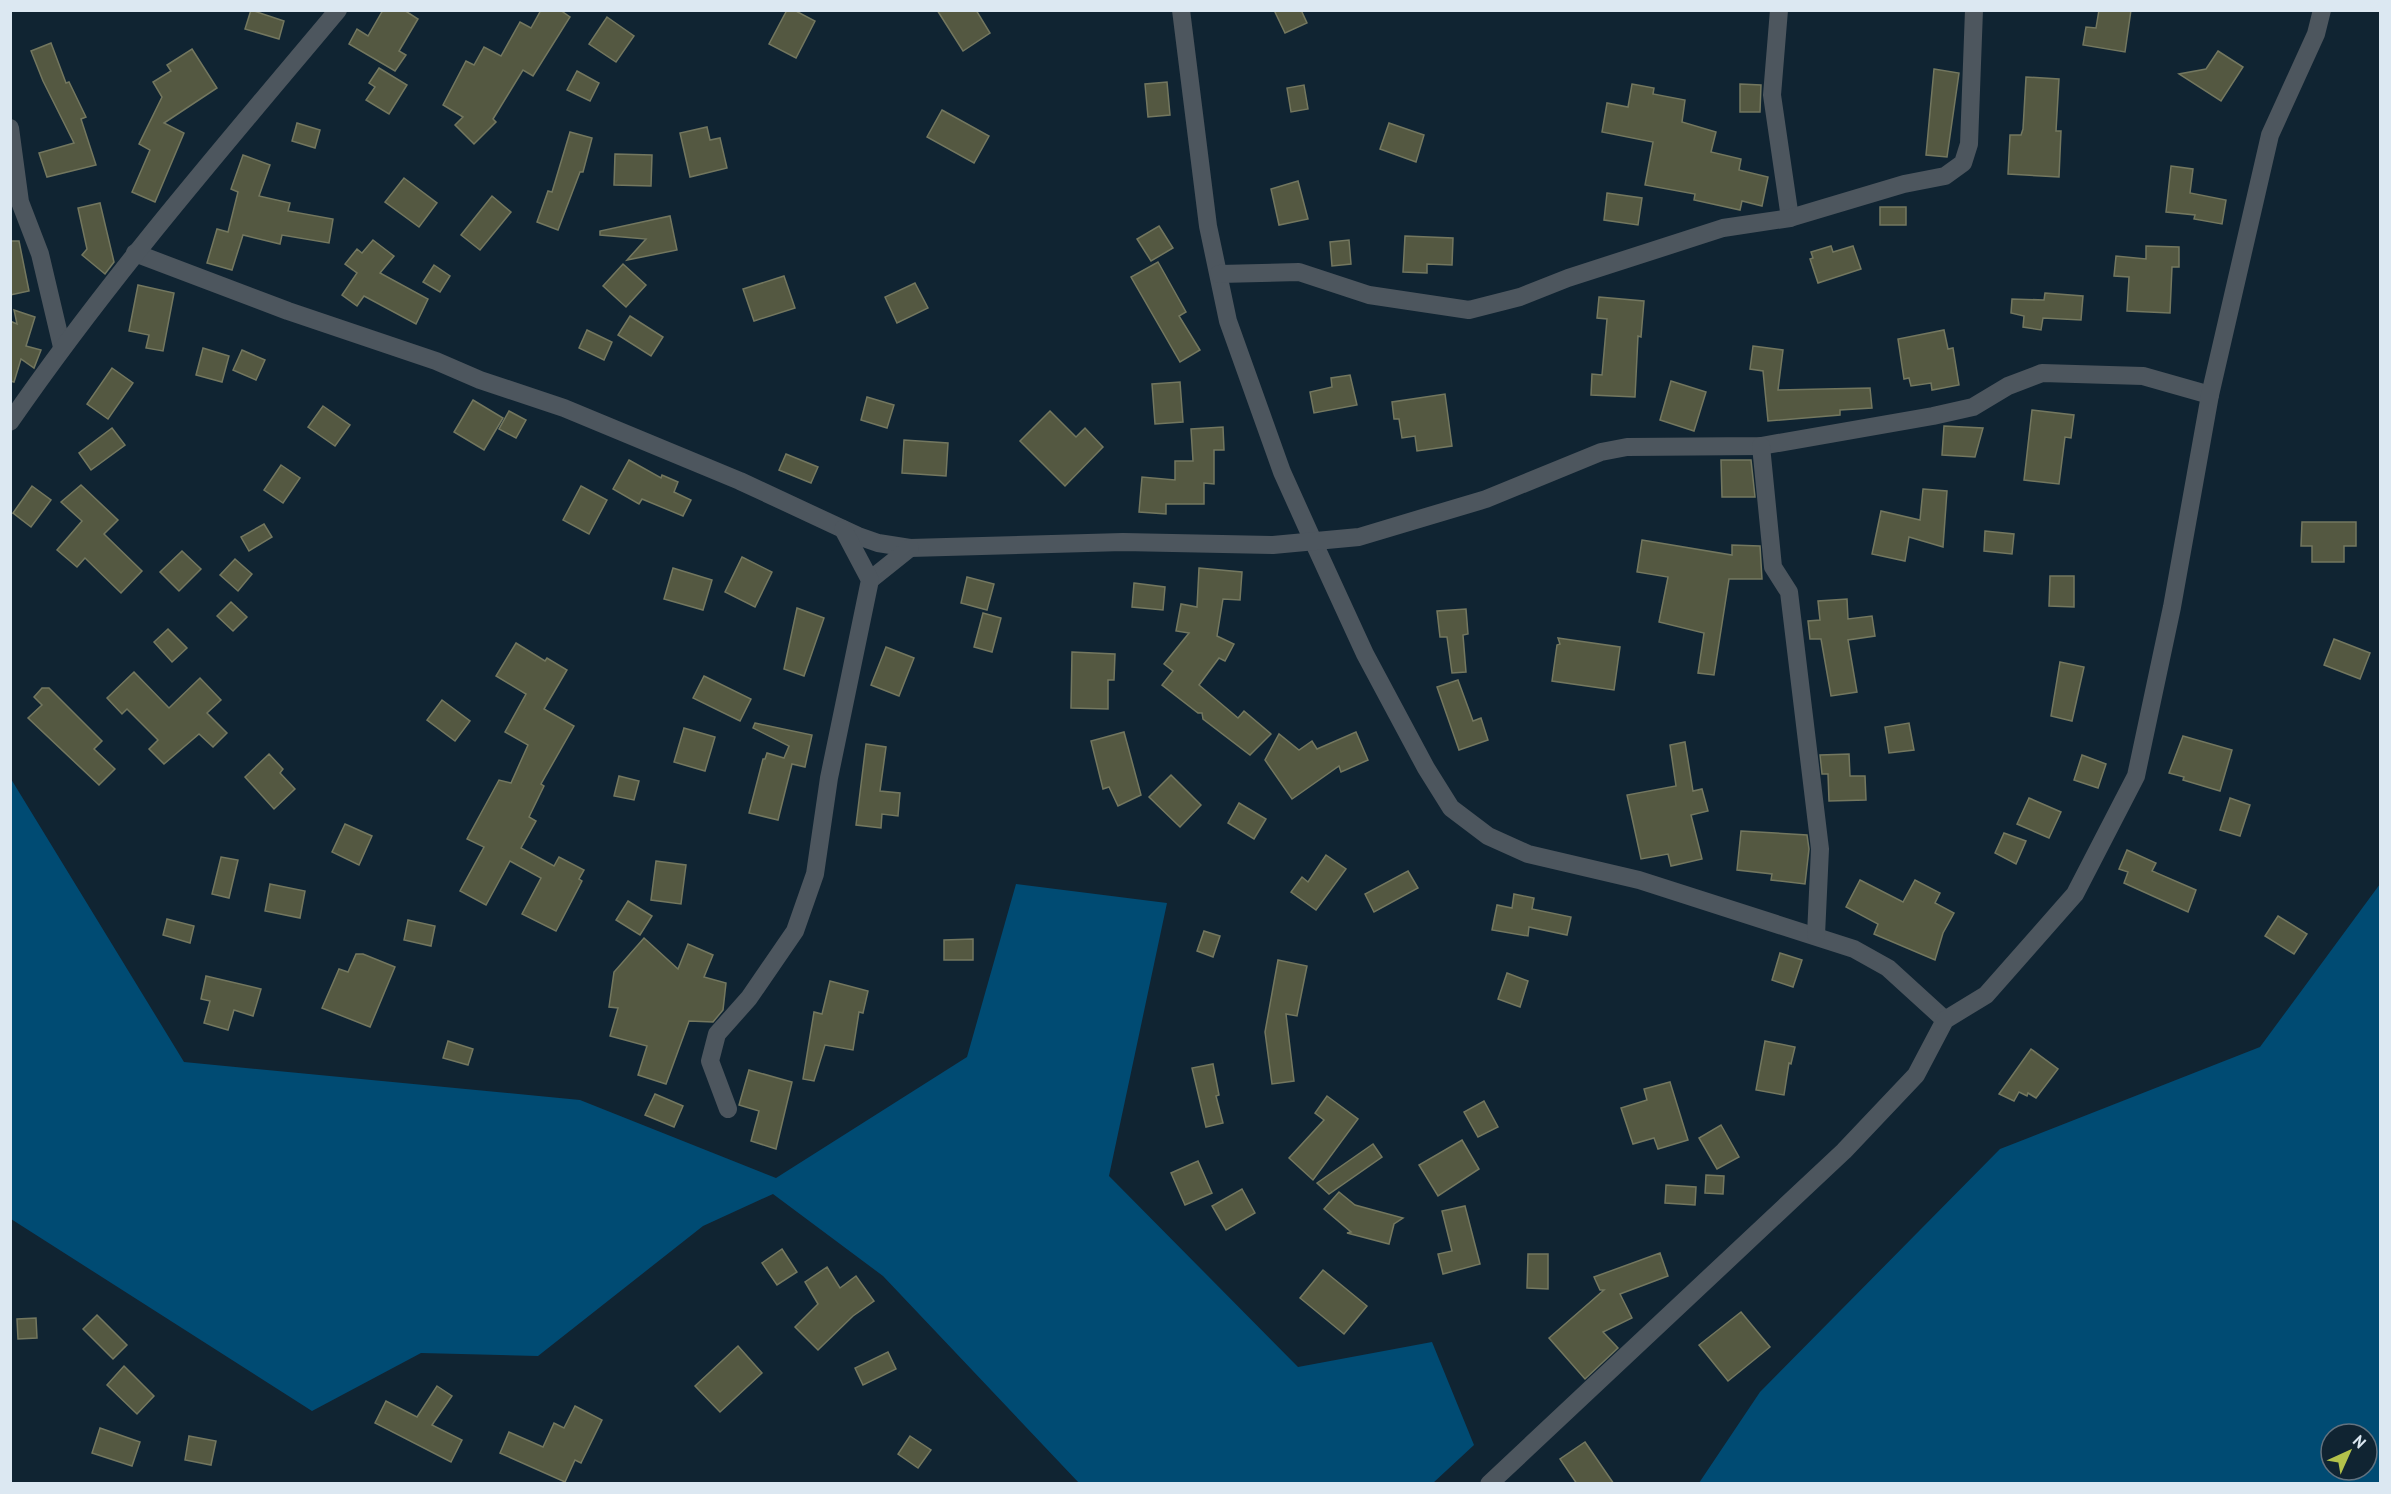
<svg xmlns="http://www.w3.org/2000/svg" width="2391" height="1494" viewBox="0 0 2391 1494" font-family="'PT Sans',sans-serif">
  <style>
    .green { fill: #004b73; fill-rule: evenodd }
    .building { fill: #545841; stroke: #73775f; stroke-width: 1.5 }
    .lines { fill: none; stroke-linecap: round; stroke-linejoin: round }
    .minor { stroke: #4d565e; stroke-width: 18 }
  </style>
  <rect width="100%" height="100%" fill="#102432"/>
  <!-- green -->
  <g class="green">
    <polygon points="11,779 184,1062 580,1100 776,1178 967,1057 1016,884 1167,903 1109,1176 1298,1367 1432,1342 1474,1445 1433,1483 1079,1483 883,1276 773,1194 703,1226 538,1356 421,1353 312,1411 11,1219"/>
    <path d="M2380,884V1483H1699L1760,1392L2000,1149L2260,1047ZM2331,1434H2367V1470H2331Z"/>
  </g>
  <!-- building -->
  <g class="building">
    <polygon points="251,10 284,21 279,39 245,29"/>
    <polygon points="383,10 404,10 418,19 399,51 406,55 395,71 349,44 357,29 368,36"/>
    <polygon points="541,10 560,10 570,17 533,76 523,70 493,119 496,122 474,144 455,125 463,117 443,105 466,61 474,65 484,47 501,56 520,22 531,28"/>
    <polygon points="787,10 794,10 815,21 796,58 769,44"/>
    <polygon points="937,10 976,10 990,33 963,51"/>
    <polygon points="1274,10 1301,10 1307,23 1285,33"/>
    <polygon points="2099,10 2131,10 2125,52 2083,45 2086,27 2096,28"/>
    <polygon points="607,17 634,36 616,62 589,44"/>
    <polygon points="51,43 66,83 69,82 86,117 81,119 96,165 47,177 39,153 74,143 43,81 31,51"/>
    <polygon points="192,49 217,88 164,123 184,133 155,202 132,192 150,150 139,144 162,97 153,82 171,71 167,65"/>
    <polygon points="2218,51 2243,67 2221,101 2179,74 2206,69"/>
    <polygon points="379,68 407,85 389,114 366,100 375,87 369,83"/>
    <polygon points="1934,69 1959,73 1947,157 1926,155"/>
    <polygon points="577,71 599,83 590,101 567,90"/>
    <polygon points="2026,77 2059,79 2056,131 2061,131 2059,177 2008,174 2010,135 2021,135 2023,129"/>
    <polygon points="1167,82 1170,115 1148,117 1145,84"/>
    <polygon points="1632,84 1654,88 1653,94 1685,100 1682,122 1716,132 1711,152 1741,159 1739,170 1768,177 1762,206 1742,201 1740,210 1694,200 1695,194 1645,185 1653,142 1602,132 1607,103 1628,107"/>
    <polygon points="1740,84 1761,85 1760,112 1740,112"/>
    <polygon points="1304,85 1308,109 1291,112 1287,88"/>
    <polygon points="942,110 989,136 974,163 927,137"/>
    <polygon points="297,123 320,130 315,148 292,141"/>
    <polygon points="1389,123 1424,135 1416,162 1380,149"/>
    <polygon points="707,127 710,140 720,138 727,168 690,177 680,133"/>
    <polygon points="570,132 592,138 583,172 580,172 558,230 537,222 548,191 552,192"/>
    <polygon points="615,154 652,155 651,186 614,185"/>
    <polygon points="243,155 270,165 259,196 290,203 288,211 333,219 329,243 282,235 280,244 243,235 232,270 207,263 217,229 228,232 238,192 231,189"/>
    <polygon points="2171,166 2193,169 2190,193 2226,200 2222,224 2194,219 2195,215 2166,212"/>
    <polygon points="404,178 437,203 419,227 385,202"/>
    <polygon points="1298,181 1308,219 1279,225 1271,189"/>
    <polygon points="1607,193 1642,198 1638,225 1604,220"/>
    <polygon points="492,196 511,212 480,250 461,235"/>
    <polygon points="100,203 114,262 105,274 82,255 87,249 78,208"/>
    <rect x="1880" y="207" width="26" height="18"/>
    <polygon points="670,216 677,250 627,260 646,239 600,235 600,231"/>
    <polygon points="1159,226 1173,248 1151,261 1137,239"/>
    <polygon points="1405,236 1453,238 1452,265 1427,264 1427,273 1403,272"/>
    <polygon points="373,240 394,256 380,273 428,299 416,324 364,296 357,306 342,295 357,273 345,264 357,249 362,253"/>
    <polygon points="1349,240 1351,264 1332,266 1330,242"/>
    <polygon points="10,241 19,241 29,291 10,295"/>
    <polygon points="1831,246 1833,252 1853,246 1861,269 1818,283 1810,259 1813,258 1811,252"/>
    <polygon points="2146,246 2179,247 2179,267 2172,267 2170,313 2127,311 2129,277 2114,276 2116,256 2146,259"/>
    <polygon points="1158,262 1186,312 1179,316 1200,350 1180,362 1131,277"/>
    <polygon points="623,264 646,285 626,307 603,286"/>
    <polygon points="434,265 450,276 440,292 423,282"/>
    <polygon points="784,276 795,308 754,321 743,289"/>
    <polygon points="915,283 928,308 897,323 885,297"/>
    <polygon points="138,285 174,293 163,351 146,348 149,335 129,331"/>
    <polygon points="2045,293 2083,296 2081,320 2043,318 2041,330 2023,327 2024,316 2011,313 2012,299 2044,300"/>
    <polygon points="1599,297 1644,301 1641,337 1638,336 1635,397 1591,395 1592,374 1602,375 1607,319 1597,318"/>
    <polygon points="14,310 35,317 26,346 41,350 34,368 21,359 14,382 10,381 10,321 17,324"/>
    <polygon points="630,316 663,337 651,356 618,335"/>
    <polygon points="587,330 612,342 604,360 579,348"/>
    <polygon points="1944,330 1948,349 1953,348 1959,385 1932,390 1931,383 1911,386 1909,378 1904,379 1898,339"/>
    <polygon points="1753,346 1783,350 1778,390 1870,388 1872,408 1840,410 1840,415 1768,421 1763,371 1750,369"/>
    <polygon points="203,348 229,356 222,382 196,375"/>
    <polygon points="242,350 265,360 256,380 233,370"/>
    <polygon points="112,368 133,383 108,419 87,404"/>
    <polygon points="1350,375 1357,405 1314,413 1310,392 1332,387 1331,378"/>
    <polygon points="1671,381 1706,392 1694,431 1660,420"/>
    <polygon points="1180,382 1183,422 1155,424 1152,384"/>
    <polygon points="1445,394 1452,446 1417,451 1415,436 1402,438 1399,419 1394,419 1392,402"/>
    <polygon points="867,397 894,405 887,428 861,420"/>
    <polygon points="473,400 503,418 484,450 454,432"/>
    <polygon points="323,406 350,425 335,446 308,427"/>
    <polygon points="2032,410 2074,415 2071,438 2065,437 2059,484 2024,480"/>
    <polygon points="509,411 526,420 516,438 499,429"/>
    <polygon points="1050,411 1076,437 1085,428 1103,447 1065,486 1020,441"/>
    <polygon points="1944,426 1983,428 1975,457 1942,455"/>
    <polygon points="1223,427 1224,450 1214,450 1214,484 1204,483 1204,504 1166,504 1166,514 1139,512 1142,477 1175,480 1175,461 1193,461 1191,429"/>
    <polygon points="112,428 125,445 91,470 79,453"/>
    <polygon points="904,440 948,443 946,476 902,473"/>
    <polygon points="786,454 818,467 811,483 779,470"/>
    <polygon points="629,460 661,478 662,475 678,482 674,492 691,500 683,516 642,499 639,504 613,489"/>
    <polygon points="1721,460 1751,460 1755,497 1722,497"/>
    <polygon points="281,465 300,478 283,503 264,490"/>
    <polygon points="81,485 118,520 104,534 142,571 121,593 85,558 77,567 57,550 82,521 61,502"/>
    <polygon points="32,486 51,500 31,527 13,513"/>
    <polygon points="581,486 607,500 589,534 563,520"/>
    <polygon points="1923,489 1947,491 1943,547 1909,537 1905,561 1872,554 1881,511 1920,520"/>
    <polygon points="2302,522 2356,522 2356,546 2344,546 2344,562 2312,562 2312,546 2301,546"/>
    <polygon points="264,524 272,537 249,551 241,537"/>
    <polygon points="1985,531 2014,534 2012,554 1984,551"/>
    <polygon points="1642,540 1732,555 1732,545 1760,546 1762,579 1729,579 1714,675 1698,673 1704,633 1659,622 1668,577 1637,572"/>
    <polygon points="182,551 201,569 179,591 160,572"/>
    <polygon points="742,557 772,572 755,607 725,592"/>
    <polygon points="235,559 252,574 238,591 220,575"/>
    <polygon points="673,568 712,580 703,610 664,599"/>
    <polygon points="1199,568 1242,572 1240,600 1223,599 1217,636 1234,644 1225,661 1219,658 1199,685 1238,718 1244,711 1271,734 1250,755 1203,719 1202,713 1198,713 1162,685 1173,671 1164,664 1189,633 1176,631 1181,604 1197,607"/>
    <polygon points="2050,576 2074,576 2074,607 2049,606"/>
    <polygon points="967,577 994,584 987,610 961,603"/>
    <polygon points="1134,583 1165,587 1163,610 1132,607"/>
    <polygon points="1847,599 1848,619 1872,616 1875,636 1848,640 1857,692 1831,696 1821,639 1810,639 1808,621 1820,620 1818,601"/>
    <polygon points="231,602 247,617 233,631 217,616"/>
    <polygon points="797,608 824,618 804,676 784,669"/>
    <polygon points="1466,609 1468,634 1463,635 1466,672 1452,673 1447,637 1440,637 1437,611"/>
    <polygon points="983,613 1001,618 992,652 974,647"/>
    <polygon points="168,629 187,648 172,662 154,642"/>
    <polygon points="1558,638 1620,647 1614,690 1552,681 1557,645 1560,644"/>
    <polygon points="2334,639 2370,653 2360,679 2324,665"/>
    <polygon points="516,643 545,661 547,658 567,670 544,709 574,726 541,784 544,786 529,817 536,821 521,848 554,866 559,857 584,870 579,879 582,881 556,931 522,914 541,878 510,861 486,905 460,891 484,847 467,839 499,780 511,783 528,745 505,732 526,694 496,676"/>
    <polygon points="886,647 914,658 899,696 871,685"/>
    <polygon points="1072,652 1115,654 1114,680 1108,680 1108,709 1071,708"/>
    <polygon points="2060,662 2084,667 2072,721 2051,716"/>
    <polygon points="134,672 169,708 200,678 221,700 207,713 227,733 213,747 199,734 164,764 149,749 158,740 127,709 122,714 107,698"/>
    <polygon points="704,676 751,699 740,721 693,698"/>
    <polygon points="1458,680 1473,721 1481,718 1488,740 1459,750 1437,687"/>
    <polygon points="42,688 49,688 102,741 94,749 115,769 99,785 28,718 42,705 34,697"/>
    <polygon points="442,700 470,721 455,741 427,720"/>
    <polygon points="755,723 812,735 805,767 792,764 778,820 749,813 763,759 765,759 767,753 784,758 789,746 753,728"/>
    <polygon points="1909,723 1914,750 1889,753 1885,727"/>
    <polygon points="684,728 715,737 705,771 674,762"/>
    <polygon points="1124,732 1141,795 1118,806 1109,787 1103,789 1091,741"/>
    <polygon points="1356,732 1368,760 1341,772 1339,766 1292,799 1265,760 1279,734 1299,750 1312,741 1317,749"/>
    <polygon points="2183,736 2232,750 2220,791 2183,780 2184,777 2169,773"/>
    <polygon points="1685,742 1693,791 1702,789 1708,811 1691,815 1702,859 1671,866 1668,854 1641,859 1627,795 1676,786 1670,745"/>
    <polygon points="866,744 886,747 880,791 900,793 898,816 882,814 881,828 856,825"/>
    <polygon points="269,754 283,769 280,773 295,789 274,809 245,777"/>
    <polygon points="1849,754 1850,776 1865,776 1866,800 1829,801 1828,774 1822,774 1820,755"/>
    <polygon points="2082,755 2106,764 2098,788 2074,780"/>
    <polygon points="1171,775 1201,805 1180,827 1149,797"/>
    <polygon points="619,776 639,781 634,800 614,796"/>
    <polygon points="2029,798 2061,812 2049,838 2017,824"/>
    <polygon points="2230,798 2250,805 2240,836 2220,830"/>
    <polygon points="1239,803 1266,819 1254,839 1228,823"/>
    <polygon points="345,824 372,836 359,865 332,852"/>
    <polygon points="1741,831 1807,835 1809,849 1805,884 1771,880 1772,874 1737,870"/>
    <polygon points="2004,833 2026,841 2016,864 1995,853"/>
    <polygon points="2127,850 2156,863 2152,871 2196,890 2188,912 2124,883 2128,872 2119,869"/>
    <polygon points="1326,855 1346,869 1316,910 1291,892 1302,877 1308,882"/>
    <polygon points="221,857 238,860 229,898 212,894"/>
    <polygon points="656,861 686,865 681,904 651,900"/>
    <polygon points="1408,871 1418,888 1374,912 1365,894"/>
    <polygon points="1860,880 1903,902 1915,880 1940,893 1935,903 1954,913 1943,933 1935,960 1874,934 1878,924 1846,907"/>
    <polygon points="270,884 305,891 300,918 265,911"/>
    <polygon points="1514,894 1534,898 1532,909 1571,917 1567,935 1529,927 1528,936 1492,930 1497,905 1512,908"/>
    <polygon points="628,901 652,916 640,935 616,920"/>
    <polygon points="2278,916 2307,934 2294,954 2265,936"/>
    <polygon points="167,919 194,926 190,943 163,935"/>
    <polygon points="408,920 435,926 431,946 404,940"/>
    <polygon points="1204,931 1220,936 1213,957 1197,951"/>
    <polygon points="644,938 678,969 688,944 713,955 704,977 726,983 723,1010 713,1022 689,1021 666,1084 638,1075 647,1046 610,1036 618,1008 609,1007 614,972"/>
    <polygon points="973,939 973,960 944,960 944,940"/>
    <polygon points="1780,953 1802,960 1793,987 1772,980"/>
    <polygon points="356,954 363,954 395,967 370,1027 322,1008 339,969 348,972"/>
    <polygon points="1278,960 1307,966 1297,1016 1286,1014 1294,1081 1272,1084 1265,1032"/>
    <polygon points="1507,973 1528,981 1520,1007 1498,999"/>
    <polygon points="206,976 261,989 253,1016 234,1010 228,1030 204,1023 210,1001 201,999"/>
    <polygon points="830,981 868,991 863,1013 859,1012 853,1050 825,1045 814,1081 803,1079 814,1012 822,1014"/>
    <polygon points="448,1041 473,1049 468,1065 443,1058"/>
    <polygon points="1765,1041 1795,1047 1791,1064 1789,1063 1784,1095 1756,1090"/>
    <polygon points="2031,1049 2058,1069 2036,1098 2028,1093 2027,1096 2019,1092 2014,1101 1999,1094"/>
    <polygon points="1213,1064 1219,1095 1216,1096 1223,1123 1206,1127 1192,1068"/>
    <polygon points="749,1070 792,1082 776,1149 751,1141 759,1111 739,1105"/>
    <polygon points="1670,1082 1688,1140 1658,1149 1654,1138 1633,1144 1621,1108 1647,1100 1644,1089"/>
    <polygon points="655,1094 683,1106 674,1127 645,1115"/>
    <polygon points="1327,1096 1358,1119 1313,1180 1289,1158 1324,1120 1315,1113"/>
    <polygon points="1484,1101 1498,1127 1478,1137 1464,1112"/>
    <polygon points="1721,1125 1739,1157 1717,1169 1699,1138"/>
    <polygon points="1462,1140 1479,1169 1438,1196 1419,1165"/>
    <polygon points="1373,1144 1382,1157 1329,1194 1317,1183"/>
    <polygon points="1198,1161 1212,1193 1185,1205 1171,1173"/>
    <polygon points="1706,1175 1724,1176 1723,1194 1705,1193"/>
    <polygon points="1666,1185 1696,1187 1695,1205 1665,1203"/>
    <polygon points="1242,1189 1255,1213 1226,1230 1212,1206"/>
    <polygon points="1339,1192 1355,1205 1403,1218 1394,1224 1389,1244 1347,1233 1351,1232 1324,1209"/>
    <polygon points="1465,1206 1480,1264 1443,1274 1438,1254 1452,1251 1442,1211"/>
    <polygon points="782,1249 797,1272 777,1285 762,1263"/>
    <polygon points="1660,1253 1668,1276 1620,1294 1632,1318 1603,1332 1618,1348 1585,1379 1549,1338 1604,1290 1600,1290 1594,1277"/>
    <polygon points="1528,1254 1548,1254 1548,1289 1527,1288"/>
    <polygon points="827,1267 840,1288 856,1276 874,1301 853,1316 818,1350 795,1327 818,1304 805,1282"/>
    <polygon points="1323,1270 1367,1306 1344,1334 1300,1298"/>
    <polygon points="1741,1312 1770,1347 1728,1381 1699,1345"/>
    <polygon points="97,1315 127,1345 113,1359 83,1329"/>
    <polygon points="36,1318 37,1338 18,1339 17,1319"/>
    <polygon points="738,1346 762,1373 720,1412 695,1386"/>
    <polygon points="888,1352 896,1369 863,1385 855,1368"/>
    <polygon points="124,1366 154,1396 137,1414 107,1385"/>
    <polygon points="437,1386 452,1396 432,1425 462,1440 451,1462 375,1423 386,1401 417,1417"/>
    <polygon points="575,1406 602,1420 581,1463 575,1460 565,1482 500,1453 509,1432 543,1447 554,1423 564,1428"/>
    <polygon points="100,1428 140,1442 132,1466 92,1453"/>
    <polygon points="189,1436 216,1441 211,1465 185,1460"/>
    <polygon points="910,1436 931,1450 918,1468 898,1454"/>
    <polygon points="1585,1442 1614,1484 1577,1484 1560,1459"/>
  </g>
  <g class="lines">
    <!-- minor -->
    <g class="minor">
      <polyline points="1181,10 1208,226 1228,321 1282,472 1314,543 1365,654 1426,768 1451,808 1488,836 1528,854 1639,880 1854,949 1888,968 1945,1020"/>
      <polyline points="1779,10 1772,95 1790,218"/>
      <polyline points="10,128 20,202 40,254 62,347"/>
      <polyline points="135,253 288,311 436,361 480,380 564,408 740,481 858,536 878,543 910,548 1123,542 1273,545 1359,537 1486,499 1601,452 1627,447 1761,446 1933,416 1973,407 2008,386 2042,373 2143,376 2210,395"/>
      <polyline points="1219,274 1299,272 1369,295 1469,310 1520,297 1568,278 1723,228 1790,218 1904,184 1945,176 1963,163 1969,144 1974,10"/>
      <path d="M10,422C110,277 225,145 338,10"/>
      <polyline points="1761,446 1773,567 1789,592 1820,849 1816,935"/>
      <polyline points="870,580 910,548"/>
      <polyline points="728,1109 710,1061 717,1034 749,998 795,931 815,874 829,778 870,580 843,529"/>
      <polyline points="1489,1484 1844,1151 1916,1075 1945,1020 1986,995 2075,894 2136,776 2172,607 2210,395 2270,135 2316,34 2322,10"/>
    </g>
  </g>
  <!-- border -->
  <rect width="2391" height="1494" fill="none" stroke="#dce8f2" stroke-width="24"/>
  <!-- north arrow -->
  <g transform="translate(2349 1452) rotate(45)"><circle r="28" fill="#102432" stroke="#62727f" stroke-width="1.5"/>
  <path d="M0-4.5L10 22L0 15L-10 22Z" fill="#b3c24b"/>
  <text y="-9" font-size="16" font-weight="bold" text-anchor="middle" fill="#dce8f2">N</text>
  </g>
</svg>
